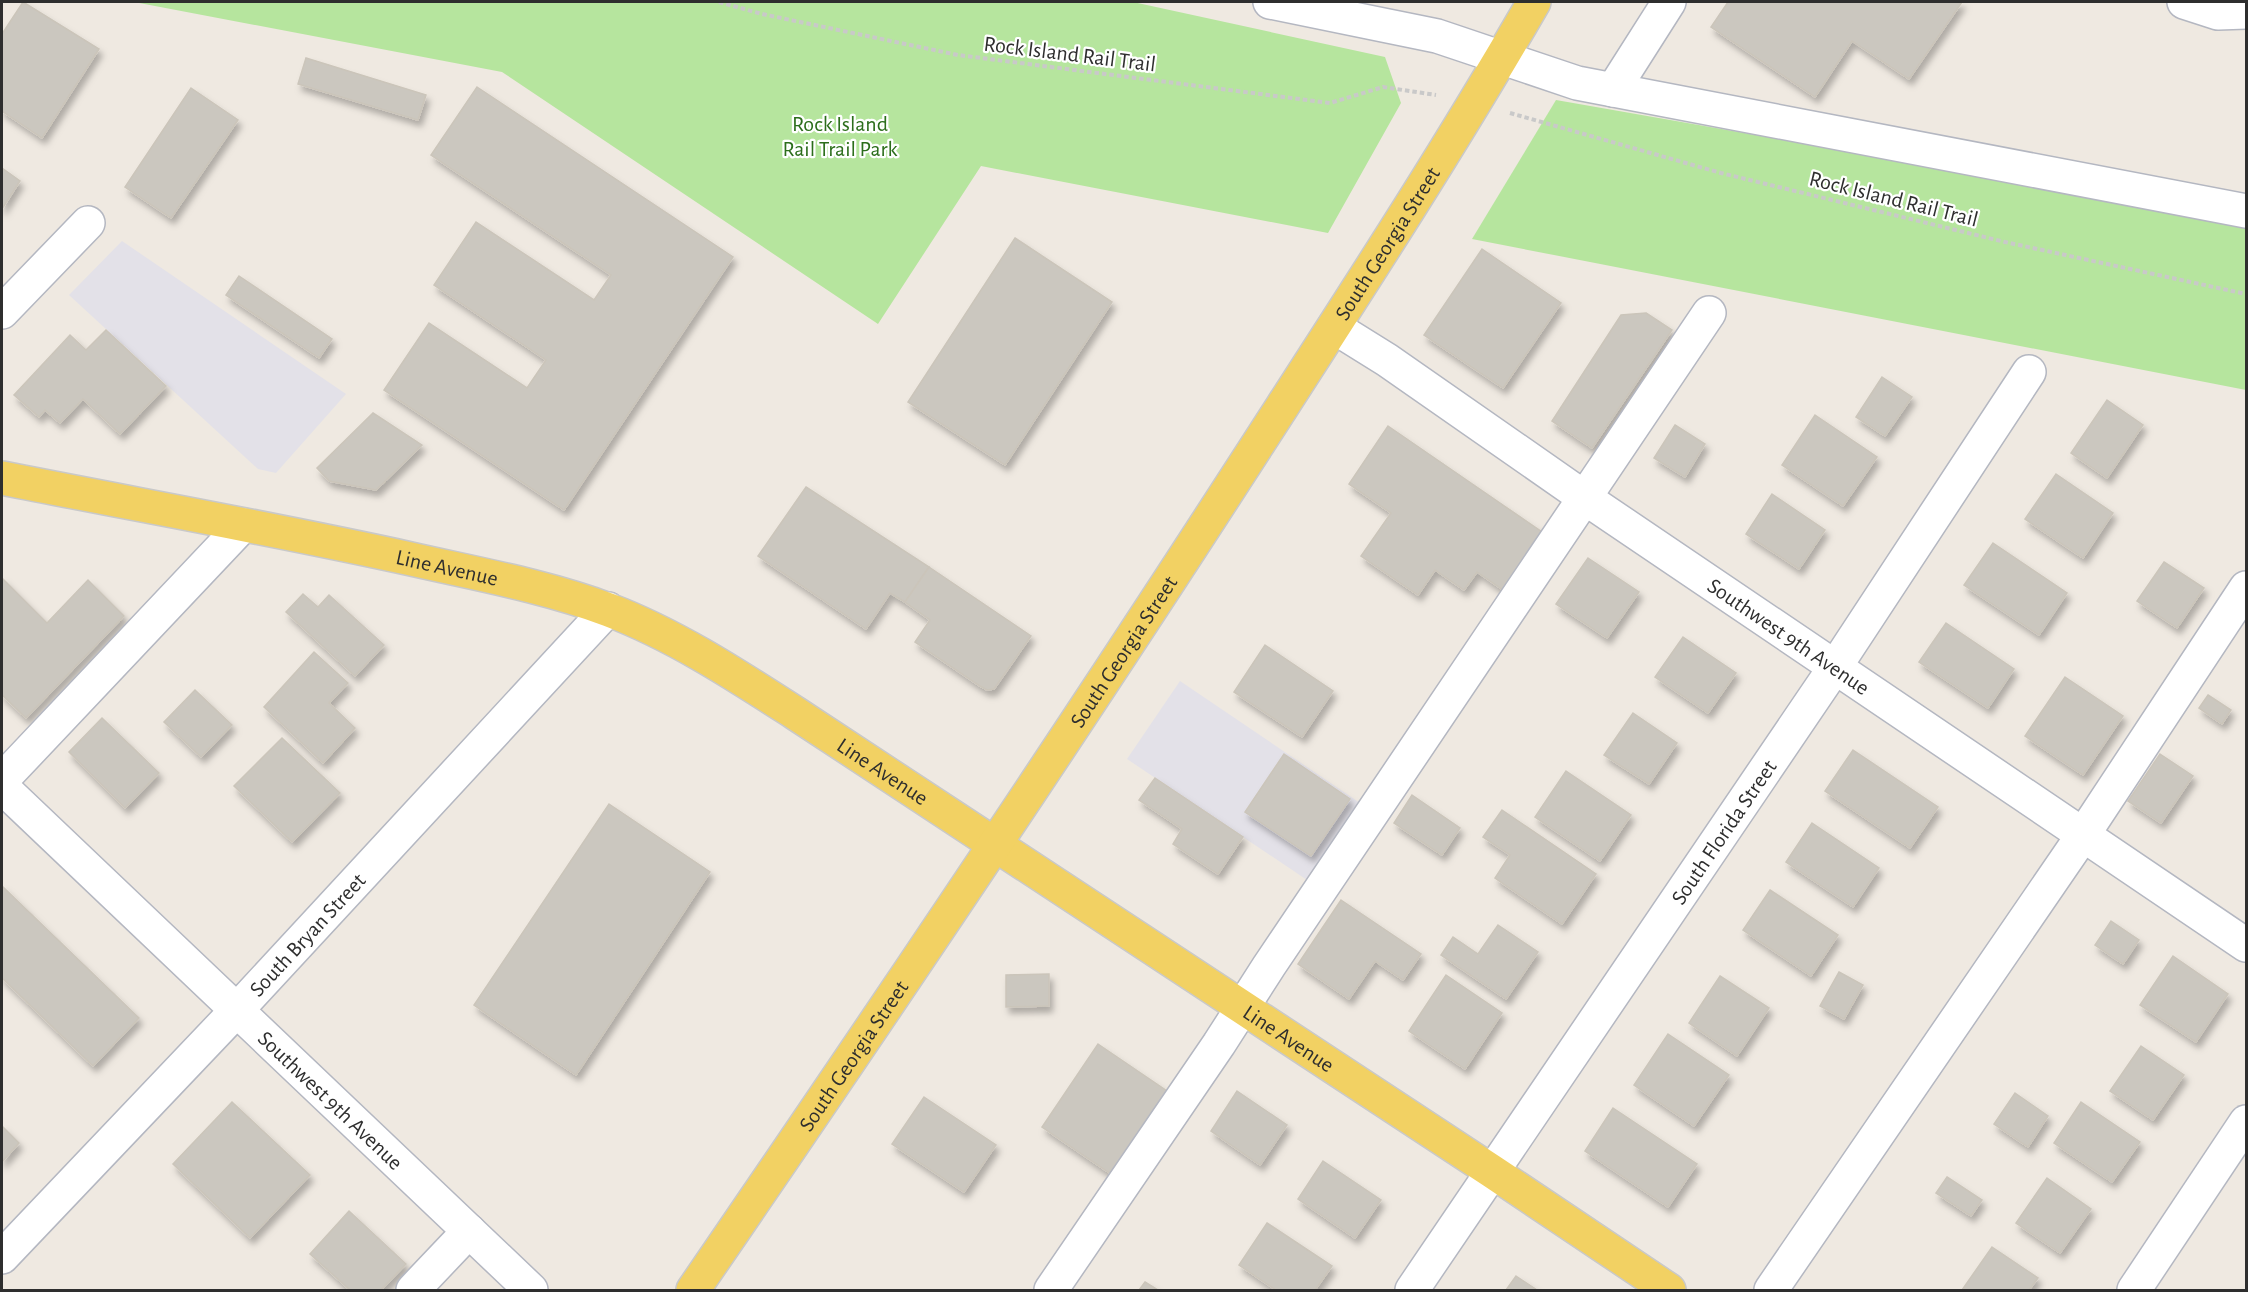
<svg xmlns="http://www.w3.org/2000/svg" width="2248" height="1292" viewBox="0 0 2248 1292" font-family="'Alegreya Sans',sans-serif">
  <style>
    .industrial { fill: #e3e1e8 }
    .green { fill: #b6e59e }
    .building { fill: #cbc7bf; stroke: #cbc5ba; stroke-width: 1.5; filter: url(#shadow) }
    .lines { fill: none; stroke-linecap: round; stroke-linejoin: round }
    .minor-casing { stroke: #b4b7c1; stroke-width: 36 }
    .major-casing { stroke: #c9c9c9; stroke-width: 36 }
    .path { stroke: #c9c9c9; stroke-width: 4; stroke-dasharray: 4.5 3; stroke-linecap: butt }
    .minor { stroke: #fff; stroke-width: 33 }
    .major { stroke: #f2d163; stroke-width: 33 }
    .labels { text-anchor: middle; stroke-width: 4.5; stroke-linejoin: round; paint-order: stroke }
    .street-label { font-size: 22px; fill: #2e2e2e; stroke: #fff }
    .park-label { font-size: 22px; fill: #2c6e1b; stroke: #fff }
  </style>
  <defs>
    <filter id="shadow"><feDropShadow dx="3.5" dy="6" stdDeviation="3" flood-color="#0004"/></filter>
  </defs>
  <rect width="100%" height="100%" fill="#efe9e1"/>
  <!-- industrial -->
  <g class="industrial">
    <polygon points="122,241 346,394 276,473 258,469 69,295"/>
    <polygon points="1180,681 1363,805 1310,882 1127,759"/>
  </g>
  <!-- green -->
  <g class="green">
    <polygon points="134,2 1133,2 1385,57 1401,103 1328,233 981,166 878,324 502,72"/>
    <polygon points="1556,100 2065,189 2246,226 2246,390 1472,239"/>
  </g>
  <!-- building -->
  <g class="building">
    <polygon points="23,2 99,49 42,138 2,111 2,34"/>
    <polygon points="1728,2 1962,2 1909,79 1852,41 1815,97 1711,27"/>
    <polygon points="306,58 426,95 418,120 298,84"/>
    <polygon points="477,87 733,257 564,510 384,390 429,323 527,388 546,360 434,285 476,222 594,300 611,275 431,155"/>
    <polygon points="191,88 238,120 171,218 125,187"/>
    <polygon points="2,168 20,181 2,209"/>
    <polygon points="1015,238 1112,302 1005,465 908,402"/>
    <polygon points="1482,249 1561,303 1503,388 1424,335"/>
    <polygon points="239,276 332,339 319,358 226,295"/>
    <polygon points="1646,313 1672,330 1592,448 1552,421 1621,315"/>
    <polygon points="106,330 166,386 120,434 83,399 60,423 45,410 39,417 14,395 70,335 86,350"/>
    <polygon points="1882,377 1912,397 1885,436 1856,417"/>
    <polygon points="2107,400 2143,425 2107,478 2071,453"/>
    <polygon points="373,413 422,445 376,490 329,481 317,468"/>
    <polygon points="1815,415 1877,457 1843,506 1782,465"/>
    <polygon points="1675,425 1705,444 1685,477 1654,458"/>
    <polygon points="1388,426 1545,534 1506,592 1477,572 1464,590 1435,570 1418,595 1361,556 1391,513 1349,484"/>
    <polygon points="2056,474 2113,513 2083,558 2025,519"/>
    <polygon points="806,487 929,567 905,602 890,593 866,629 758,556"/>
    <polygon points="1772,494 1825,530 1799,569 1746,534"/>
    <polygon points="1993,543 2067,593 2039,635 1964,585"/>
    <polygon points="1588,558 1639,592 1607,638 1556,604"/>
    <polygon points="2164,562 2204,588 2177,628 2137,601"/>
    <polygon points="929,567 1031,636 994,689 987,690 980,686 915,642 930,620 905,602"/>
    <polygon points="2,578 47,623 88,580 124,616 26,718 2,695"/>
    <polygon points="303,594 318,607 329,595 384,645 355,676 286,612"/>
    <polygon points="1946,623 2014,669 1988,708 1919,662"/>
    <polygon points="1683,637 1736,673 1708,713 1655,677"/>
    <polygon points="1265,645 1333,691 1302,737 1234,692"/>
    <polygon points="314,652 348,683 329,703 355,728 323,763 264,707"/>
    <polygon points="2065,677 2123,716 2083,775 2025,736"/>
    <polygon points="195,690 232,725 201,757 164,722"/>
    <polygon points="2208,695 2231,710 2222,724 2199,708"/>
    <polygon points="1633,713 1677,743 1649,784 1604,755"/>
    <polygon points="102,718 159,773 125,808 69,752"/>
    <polygon points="282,738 340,793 292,842 234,786"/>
    <polygon points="1853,750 1938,807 1910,848 1825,791"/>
    <polygon points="1284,754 1350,799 1311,856 1245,812"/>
    <polygon points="2160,754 2193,776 2161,823 2128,801"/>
    <polygon points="1566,771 1631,815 1600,861 1535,817"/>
    <polygon points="1155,778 1243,837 1218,874 1173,844 1182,829 1139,800"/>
    <polygon points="1412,795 1460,828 1442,855 1394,823"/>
    <polygon points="609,804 710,872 576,1075 474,1005"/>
    <polygon points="1502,810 1596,874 1562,924 1495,878 1510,855 1483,837"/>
    <polygon points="1812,823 1879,868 1853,907 1786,862"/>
    <polygon points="2,886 139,1018 93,1066 2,978"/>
    <polygon points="1770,890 1838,935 1811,976 1743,930"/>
    <polygon points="1341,900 1421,954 1403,980 1375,961 1349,999 1298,964"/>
    <polygon points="2111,921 2139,940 2123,964 2095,945"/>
    <polygon points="1498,925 1538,952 1506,999 1441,955 1453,937 1478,954"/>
    <polygon points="2173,956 2228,994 2196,1042 2140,1005"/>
    <polygon points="1839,972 1863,985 1844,1019 1820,1006"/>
    <polygon points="1049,974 1049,1006 1006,1007 1006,975"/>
    <polygon points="1446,975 1502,1013 1465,1069 1409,1031"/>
    <polygon points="1720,976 1769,1008 1737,1056 1689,1023"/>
    <polygon points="1668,1034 1729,1075 1694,1126 1634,1085"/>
    <polygon points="1098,1044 1167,1091 1111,1174 1042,1127"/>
    <polygon points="2141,1046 2184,1075 2153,1120 2110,1091"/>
    <polygon points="1237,1091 1287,1125 1260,1165 1211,1131"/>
    <polygon points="2015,1093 2048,1116 2028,1147 1994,1124"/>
    <polygon points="924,1097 996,1145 964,1192 892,1144"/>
    <polygon points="232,1102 310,1175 250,1238 173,1164"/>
    <polygon points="2081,1102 2140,1142 2112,1182 2054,1143"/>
    <polygon points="1613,1108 1697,1164 1668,1207 1585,1151"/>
    <polygon points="2,1126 19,1143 2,1162"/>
    <polygon points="1323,1161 1381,1200 1355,1238 1298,1199"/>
    <polygon points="1947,1177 1982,1200 1971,1216 1936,1193"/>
    <polygon points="2047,1178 2091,1209 2060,1253 2016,1223"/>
    <polygon points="349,1211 406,1264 381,1290 350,1290 310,1254"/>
    <polygon points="1267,1223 1332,1266 1315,1290 1276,1290 1239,1265"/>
    <polygon points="1992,1247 2038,1278 2029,1290 1962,1290"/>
    <polygon points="1516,1276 1537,1290 1506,1290"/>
    <polygon points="1145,1282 1158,1290 1139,1290"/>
  </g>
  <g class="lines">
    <defs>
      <g id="minor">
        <polyline points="1270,2 1437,36 1577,83 2246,211"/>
        <polyline points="2184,2 2218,13 2246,12"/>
        <polyline points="1613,90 1669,2"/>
        <polyline points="2,312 88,223"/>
        <path id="s1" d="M1334,327L1387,360L1585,498L2246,945"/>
        <polyline points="2,780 243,525"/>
        <path id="s2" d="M2,787L531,1290"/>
        <path id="s3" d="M2,1257L236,1011L608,609"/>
        <polyline points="413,1290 469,1231"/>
        <polyline points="1051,1290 1219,1044 1269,966 1709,313"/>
        <path id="s4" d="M1412,1290L1835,667L2029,372"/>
        <polyline points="1771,1290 2083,835 2246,588"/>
        <polyline points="2134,1290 2246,1122"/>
      </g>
      <g id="major">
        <path id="s5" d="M2,478C138,505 275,529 411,559C477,574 545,586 609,610C675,635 736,675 795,713L1493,1172L1669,1290"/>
        <path id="s6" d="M693,1290C881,1016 1067,740 1247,461C1345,309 1444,158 1534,2"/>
      </g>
    </defs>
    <!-- minor casing -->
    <use href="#minor" class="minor-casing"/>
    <!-- major casing -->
    <use href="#major" class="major-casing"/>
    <!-- path -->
    <g class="path">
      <polyline points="719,2 762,14 958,55 1330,103 1383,87 1436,95"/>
      <polyline points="1510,113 1721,173 2005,242 2246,294"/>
    </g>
    <!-- minor -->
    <use href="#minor" class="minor"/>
    <!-- major -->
    <use href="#major" class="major"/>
  </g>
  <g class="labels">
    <!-- street labels -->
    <g class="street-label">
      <text transform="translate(1070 53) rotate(7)" y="8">Rock Island Rail Trail</text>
      <text transform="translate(1894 198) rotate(14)" y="8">Rock Island Rail Trail</text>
      <text dy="8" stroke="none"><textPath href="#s6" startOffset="1256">South Georgia Street</textPath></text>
      <text dy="8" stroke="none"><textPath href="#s5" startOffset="454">Line Avenue</textPath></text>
      <text dy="8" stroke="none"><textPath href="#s1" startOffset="550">Southwest 9th Avenue</textPath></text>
      <text dy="8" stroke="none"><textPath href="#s6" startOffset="770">South Georgia Street</textPath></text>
      <text dy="8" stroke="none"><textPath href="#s5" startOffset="940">Line Avenue</textPath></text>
      <text dy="8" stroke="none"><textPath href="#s4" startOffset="554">South Florida Street</textPath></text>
      <text dy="8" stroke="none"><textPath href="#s3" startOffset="444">South Bryan Street</textPath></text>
      <text dy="8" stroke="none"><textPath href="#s5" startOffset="1426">Line Avenue</textPath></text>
      <text dy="8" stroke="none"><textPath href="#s6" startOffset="284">South Georgia Street</textPath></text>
      <text dy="8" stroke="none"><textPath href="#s2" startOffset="454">Southwest 9th Avenue</textPath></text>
    </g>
    <!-- park labels -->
    <g class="park-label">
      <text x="840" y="131">Rock Island<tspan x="840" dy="25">Rail Trail Park</tspan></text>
    </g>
  </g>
  <!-- border -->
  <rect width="2248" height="1292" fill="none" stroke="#2e2e2e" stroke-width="6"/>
</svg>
